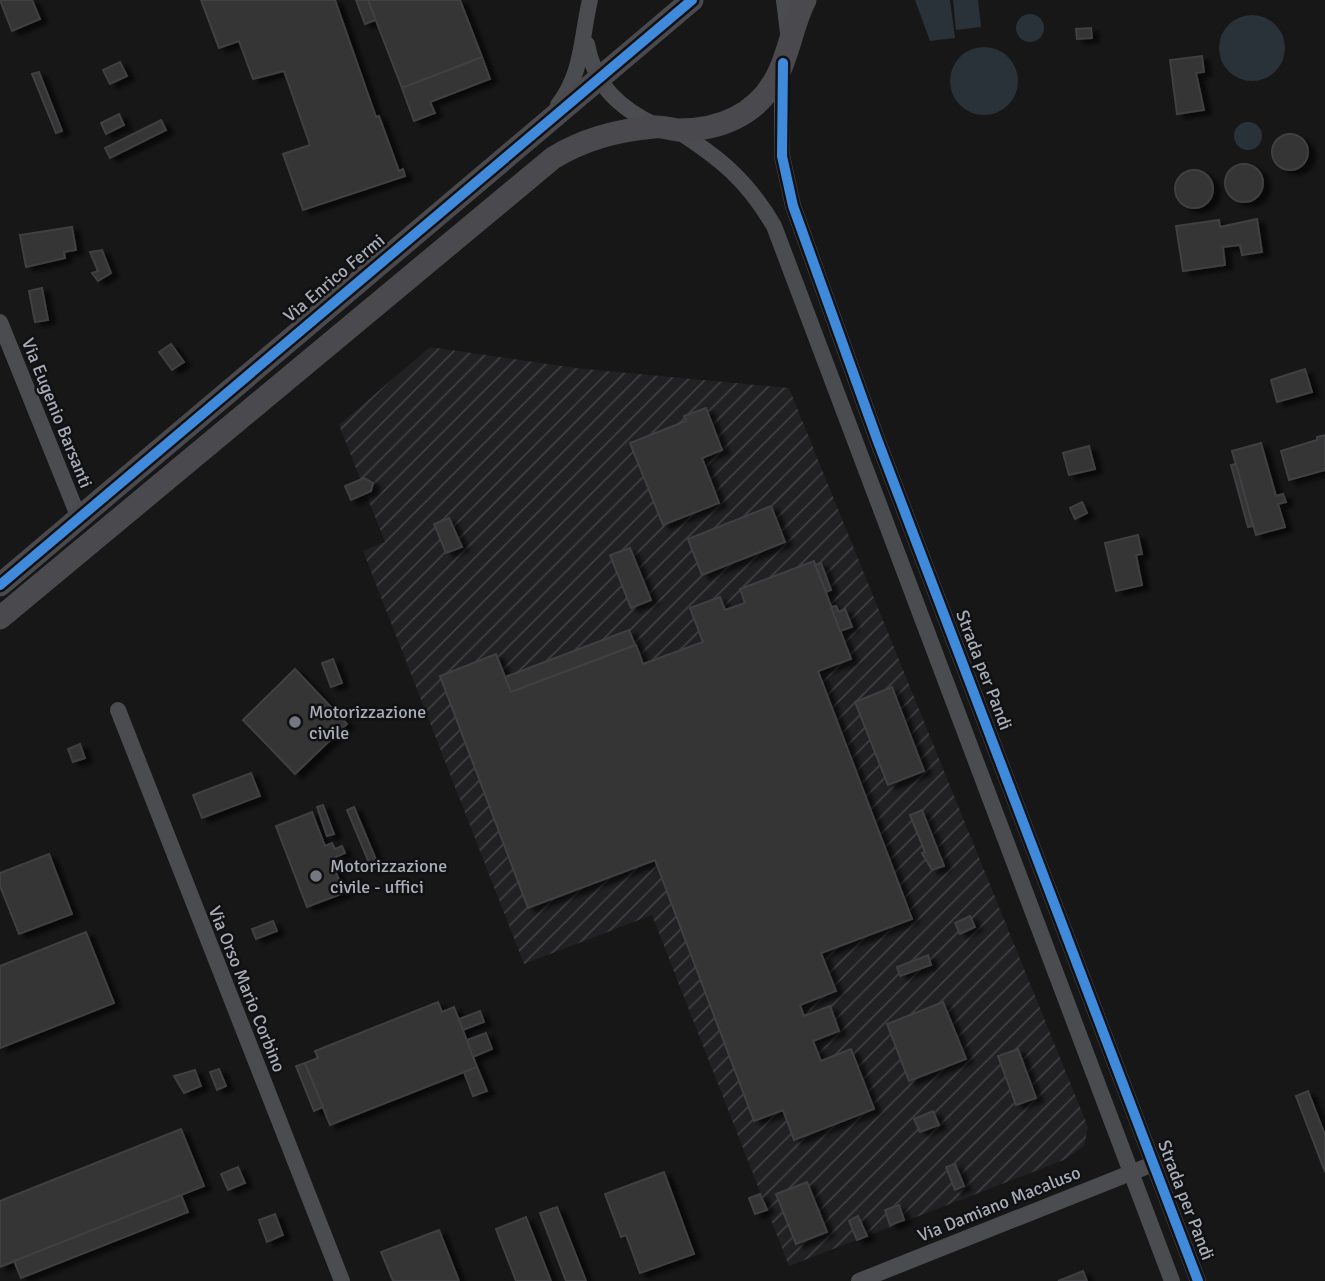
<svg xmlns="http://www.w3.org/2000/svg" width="1325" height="1281" viewBox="0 0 1325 1281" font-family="Signika,sans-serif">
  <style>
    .industrial { fill: url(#industrial-furrows) }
    .water { fill: #2a3239 }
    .building { fill: #353536; stroke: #3f4043; stroke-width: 2; filter: url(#shadow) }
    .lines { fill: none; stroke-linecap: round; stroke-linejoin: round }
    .street { stroke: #4b4c50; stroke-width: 16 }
    .secondary { stroke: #4a4a4e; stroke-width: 23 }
    .cycleway-casing { stroke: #111113; stroke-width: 15 }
    .cycleway { stroke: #408adc; stroke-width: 10 }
    .poi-dot { fill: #757880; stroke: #111113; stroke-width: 2.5 }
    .labels { text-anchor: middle; stroke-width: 5; stroke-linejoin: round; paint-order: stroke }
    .street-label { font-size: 18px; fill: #a8adb8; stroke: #111113 }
    .poi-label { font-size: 18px; fill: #a8adb8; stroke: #111113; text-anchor: start }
  </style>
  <defs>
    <pattern id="industrial-furrows" width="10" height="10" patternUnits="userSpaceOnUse" patternTransform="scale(1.75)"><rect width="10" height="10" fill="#212123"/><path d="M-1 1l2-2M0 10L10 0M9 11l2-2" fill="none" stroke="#3e3f41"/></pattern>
    <filter id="shadow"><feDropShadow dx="7" dy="4" stdDeviation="2" flood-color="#0009"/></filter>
  </defs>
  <rect width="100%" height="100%" fill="#171717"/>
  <!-- industrial -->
  <polygon class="industrial" points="430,347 575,368 789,388 1088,1127 1084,1146 1064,1160 789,1266 652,915 524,964 363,551 385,542 339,425"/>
  <!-- water -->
  <g class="water">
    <polygon points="915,0 950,0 955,38 930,41"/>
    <polygon points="953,0 978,0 981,27 956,30"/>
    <circle cx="1030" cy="28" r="14"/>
    <circle cx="1252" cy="48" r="33"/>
    <circle cx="984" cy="81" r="34"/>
    <circle cx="1248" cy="136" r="14"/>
  </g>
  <!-- building -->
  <g class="building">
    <polygon points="0,0 32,0 40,19 12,31"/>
    <polygon points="201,0 335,0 376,117 379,116 399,171 403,169 405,176 303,210 283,154 310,145 284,71 253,79 239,41 219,48"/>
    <polygon points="356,0 368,0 376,20 365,24"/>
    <polygon points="368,0 460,0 482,57 402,88"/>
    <polygon points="1091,28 1092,38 1077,39 1076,29"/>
    <polygon points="1202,56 1204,72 1196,73 1204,110 1177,114 1170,60"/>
    <polygon points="482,57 490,79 430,102 435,113 414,121 402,88"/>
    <polygon points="120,62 127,76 110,84 103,70"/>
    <polygon points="39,72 62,131 56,133 32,74"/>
    <polygon points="119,114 124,125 106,134 101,123"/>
    <polygon points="161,120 166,130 110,158 105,148"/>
    <circle cx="1290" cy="152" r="18"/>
    <circle cx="1244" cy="183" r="19"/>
    <circle cx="1194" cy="189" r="19"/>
    <polygon points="1257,219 1262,252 1242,255 1240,245 1223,247 1225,265 1183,271 1176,226 1219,220 1220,227"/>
    <polygon points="72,227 76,250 64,252 65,258 26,267 20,235"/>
    <polygon points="102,250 111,273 98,281 92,273 98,271 90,252"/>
    <polygon points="42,288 48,320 35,322 29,291"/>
    <polygon points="171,344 184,362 172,370 159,352"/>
    <polygon points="1305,369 1312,392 1277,402 1271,380"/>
    <polygon points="706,408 722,450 702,458 719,503 663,525 630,443 686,421 684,416"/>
    <polygon points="1325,435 1325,470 1289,480 1281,451 1317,440 1317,437"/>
    <polygon points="1261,443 1276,496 1283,494 1286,502 1278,504 1285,527 1256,535 1232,451"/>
    <polygon points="1089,446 1095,469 1069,475 1063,453"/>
    <polygon points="1236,464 1253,526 1248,527 1231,465"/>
    <polygon points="364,478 373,483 371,491 351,500 345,486"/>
    <polygon points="1082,502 1087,513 1075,519 1070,508"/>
    <polygon points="771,506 785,542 702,575 688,539"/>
    <polygon points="449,518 462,547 446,553 434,524"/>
    <polygon points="1138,535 1142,554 1136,555 1142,585 1116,591 1105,543"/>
    <polygon points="630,548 651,600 631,608 610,555"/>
    <polygon points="814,561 851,659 818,671 912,919 821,953 836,991 800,1005 804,1016 830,1006 839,1031 813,1041 821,1061 851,1049 874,1109 794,1140 783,1110 754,1121 655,860 528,908 440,676 496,654 511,692 636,645 643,664 703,642 690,608 720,597 725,610 745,603 740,589"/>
    <polygon points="821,563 831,590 826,592 815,565"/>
    <polygon points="836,606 839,612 845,609 852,627 840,631 831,607"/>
    <polygon points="629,630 635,645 511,692 505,677"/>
    <polygon points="333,659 342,683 331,687 322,663"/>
    <polygon points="295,669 347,724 295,774 243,720"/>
    <polygon points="892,687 924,771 888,785 855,702"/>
    <polygon points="80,744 85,758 73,762 68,749"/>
    <polygon points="251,773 260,796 202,818 193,795"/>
    <polygon points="323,805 334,834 327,836 317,807"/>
    <polygon points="354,807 379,867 372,870 347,810"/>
    <polygon points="922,810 944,866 932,870 922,853 925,852 910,815"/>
    <polygon points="312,812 325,846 332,843 335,849 342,846 345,853 331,859 344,893 307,907 276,826"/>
    <polygon points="49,854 72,914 19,934 0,886 0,873"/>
    <polygon points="970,916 975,927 960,934 955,923"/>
    <polygon points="273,921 277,931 256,939 252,929"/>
    <polygon points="86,932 114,1003 0,1048 0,966"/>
    <polygon points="928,955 931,965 900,976 897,967"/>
    <polygon points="438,1002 442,1012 454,1007 477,1067 330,1125 305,1063 318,1058 315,1051"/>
    <polygon points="943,1002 966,1059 909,1081 887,1024"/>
    <polygon points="480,1011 484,1022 463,1030 459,1019"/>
    <polygon points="486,1033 492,1049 473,1057 467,1040"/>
    <polygon points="1018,1049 1036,1098 1016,1105 998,1056"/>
    <polygon points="305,1063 323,1107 314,1111 296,1066"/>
    <polygon points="477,1067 487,1091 473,1096 464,1072"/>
    <polygon points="219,1069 226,1086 217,1090 210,1072"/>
    <polygon points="195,1070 201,1086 184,1093 174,1076"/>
    <polygon points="1308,1091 1325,1135 1325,1172 1296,1096"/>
    <polygon points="933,1111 939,1125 920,1132 914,1119"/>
    <polygon points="181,1129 204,1186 0,1267 0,1201"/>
    <polygon points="955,1164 964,1186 955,1190 946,1167"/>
    <polygon points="238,1167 245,1183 228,1190 221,1174"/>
    <polygon points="664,1172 694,1254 640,1273 626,1235 621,1237 605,1194"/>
    <polygon points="807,1182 827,1232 796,1244 776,1194"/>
    <polygon points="760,1194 767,1210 755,1214 749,1198"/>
    <polygon points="181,1195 188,1212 21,1278 14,1261"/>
    <polygon points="899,1205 904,1220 890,1225 885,1210"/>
    <polygon points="557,1207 586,1281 566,1281 540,1213"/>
    <polygon points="275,1214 283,1235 267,1242 259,1220"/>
    <polygon points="858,1216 867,1236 857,1240 849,1221"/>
    <polygon points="526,1217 551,1281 516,1281 496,1229"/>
    <polygon points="439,1230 459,1281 393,1281 381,1252"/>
    <polygon points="1083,1271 1087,1281 1058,1281"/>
  </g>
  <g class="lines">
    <!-- street -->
    <g class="street">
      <polyline points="784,0 788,33"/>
      <path d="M587,44C595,86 619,108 657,126"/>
      <polyline points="782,71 782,156 793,206 877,439 1198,1281"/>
      <path d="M558,105C583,73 581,38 590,0"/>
      <path d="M676,130C720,158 747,180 774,226L1172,1281"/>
      <polyline points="0,322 79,518"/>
      <polyline points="118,710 342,1281"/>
      <polyline points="859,1281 1153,1164"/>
    </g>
    <!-- secondary -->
    <g class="secondary">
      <polyline points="0,585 692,0"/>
      <path d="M0,618L553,158C584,139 617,130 654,127C663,126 672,130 680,130C719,130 756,115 775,80C789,56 792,25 805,0"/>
    </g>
    <defs>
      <g id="cycleway">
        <polyline points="783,63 782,156 793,206 877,439 1198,1281"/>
        <polyline points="0,585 692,0"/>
      </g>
    </defs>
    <!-- cycleway casing -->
    <use href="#cycleway" class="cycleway-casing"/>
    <!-- cycleway -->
    <use href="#cycleway" class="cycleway"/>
  </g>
  <!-- markers -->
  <g class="poi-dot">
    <circle cx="295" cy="722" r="7"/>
    <circle cx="316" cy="876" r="7"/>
  </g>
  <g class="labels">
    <!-- street labels -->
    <g class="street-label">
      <text transform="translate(334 278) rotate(-40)" y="6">Via Enrico Fermi</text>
      <text transform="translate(57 413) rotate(68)" y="6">Via Eugenio Barsanti</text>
      <text transform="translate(984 670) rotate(69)" y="6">Strada per Pandi</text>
      <text transform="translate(247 989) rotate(68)" y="6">Via Orso Mario Corbino</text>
      <text transform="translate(1186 1200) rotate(69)" y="6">Strada per Pandi</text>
      <text transform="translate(999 1204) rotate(-22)" y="6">Via Damiano Macaluso</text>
    </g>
    <!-- poi labels -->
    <g class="poi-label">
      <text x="309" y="718">Motorizzazione<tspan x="309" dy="21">civile</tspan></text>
      <text x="330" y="872">Motorizzazione<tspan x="330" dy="21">civile - uffici</tspan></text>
    </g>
  </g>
</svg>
